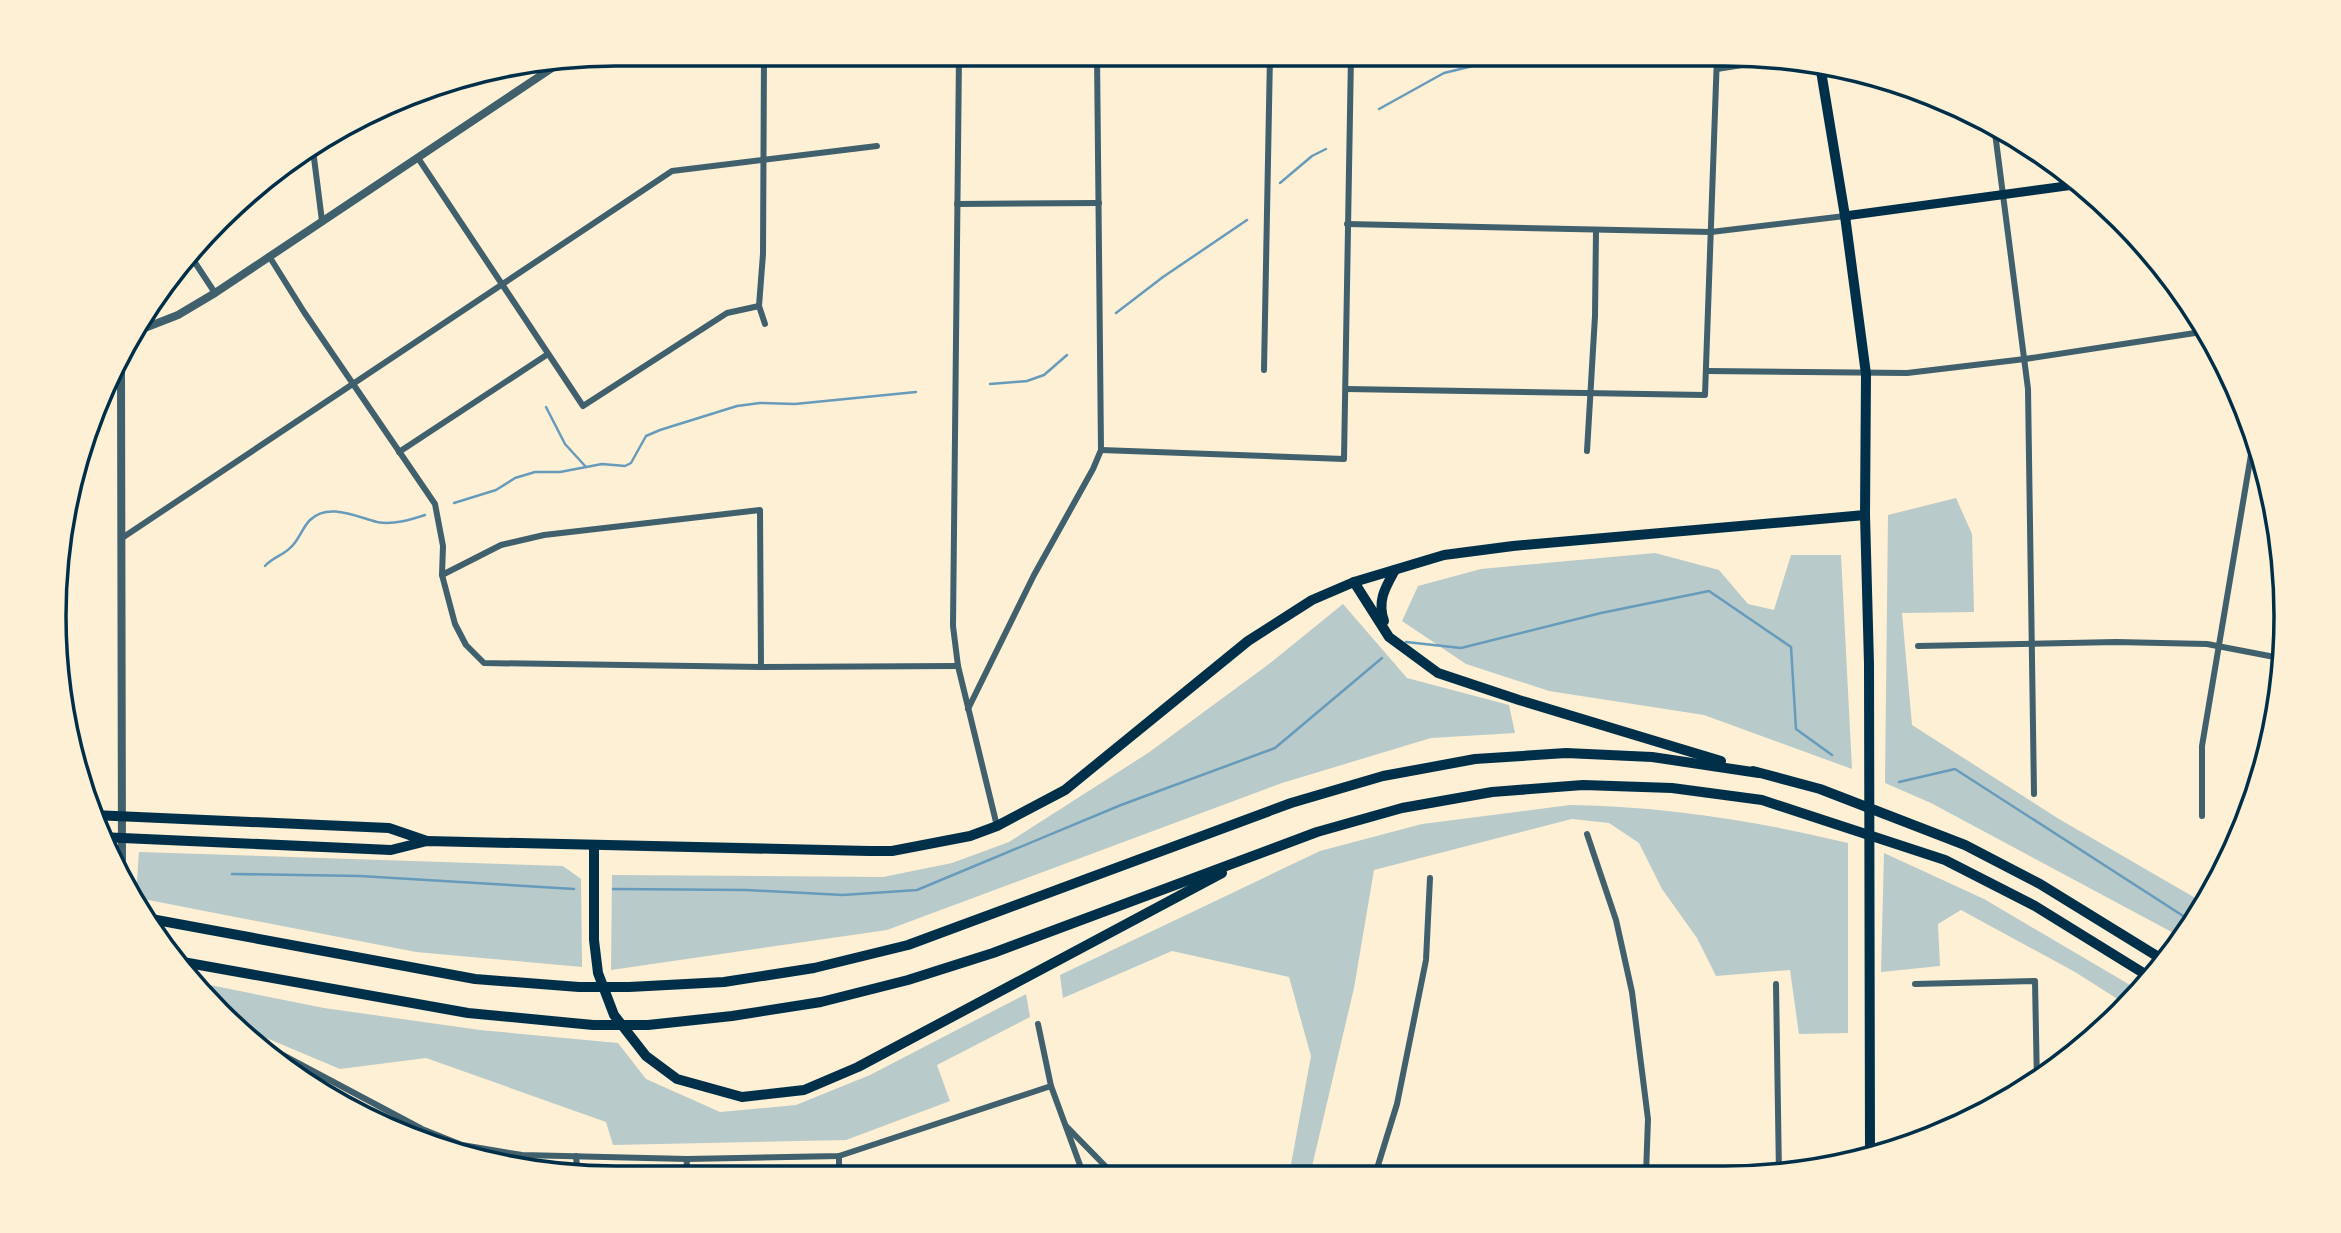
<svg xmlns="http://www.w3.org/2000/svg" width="2341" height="1233" viewBox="0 0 2341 1233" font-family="Commissioner,sans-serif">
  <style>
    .green { fill: #b9caca }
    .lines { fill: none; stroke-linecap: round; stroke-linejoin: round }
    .stream { stroke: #669bbc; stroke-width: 2.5 }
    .minor { stroke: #3f606c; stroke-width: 6 }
    .tertiary { stroke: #3f606c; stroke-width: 8 }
    .secondary { stroke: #003049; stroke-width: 9 }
    .primary { stroke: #003049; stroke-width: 10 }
    .motorway { stroke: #003049; stroke-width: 10 }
    .rim { fill: none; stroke: #003049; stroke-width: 3.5 }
  </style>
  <rect width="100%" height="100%" fill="#fdf0d5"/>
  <!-- green -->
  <g class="green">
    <polygon points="1956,498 1972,534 1974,612 1902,613 1912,725 2059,819 2204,903 2181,937 1931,803 1885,783 1888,515"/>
    <polygon points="1655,553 1719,570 1748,604 1774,610 1791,555 1841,555 1852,769 1704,715 1549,691 1466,664 1402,621 1418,586 1481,569"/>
    <polygon points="1343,604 1407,678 1509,705 1515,733 1431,738 1282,783 887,930 611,970 612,875 883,877 952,863 1009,842 1148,753 1269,664"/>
    <path d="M1570,805C1668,807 1752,820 1848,843V1033L1799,1034L1790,970L1716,976L1697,938L1662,889L1639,843L1609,823L1572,819L1374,870L1354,988L1310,1175H1289L1311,1056L1289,977L1172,951L1063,998L1060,975L1320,851L1422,824Z"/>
    <polygon points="139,852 563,866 581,879 582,967 416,952 138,898 136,894"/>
    <polygon points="1884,853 1984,899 2142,992 2127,1005 2075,972 1961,910 1938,924 1940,966 1881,972"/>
    <polygon points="190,981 324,1008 480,1030 618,1043 646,1079 720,1112 796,1105 870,1075 1026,994 1030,1017 937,1065 950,1101 846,1140 613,1145 606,1122 426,1058 340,1069 233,1024"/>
  </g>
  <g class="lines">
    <!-- stream -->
    <g class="stream">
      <polyline points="1379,109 1444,73 1510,57 1598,55"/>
      <polyline points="1280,183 1312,156 1326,149"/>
      <polyline points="1116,313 1163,277 1247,220"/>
      <polyline points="990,384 1027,381 1044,375 1067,355"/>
      <polyline points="546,407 565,444 586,467"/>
      <polyline points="454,503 496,490 515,478 535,472 560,472 602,464 625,466 631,463 646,436 660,430 737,406 760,403 795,404 916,392"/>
      <path d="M265,566C273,557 284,555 291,547C299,540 302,528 310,520C328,502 357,517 377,522C393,525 410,520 425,515"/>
      <polyline points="1406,642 1461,648 1601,613 1709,591 1791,647 1796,729 1832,755"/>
      <polyline points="1899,782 1955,769 2191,921"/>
      <polyline points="232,874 360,876 574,889"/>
      <polyline points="613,889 747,890 843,895 917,890 1121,805 1275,748 1382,658"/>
    </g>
    <!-- minor -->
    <g class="minor">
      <polyline points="764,54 763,254 759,306 765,324"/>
      <polyline points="959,55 953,626 958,666 997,826"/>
      <polyline points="1717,69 1780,59"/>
      <polyline points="1994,125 2028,389 2034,794"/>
      <polyline points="313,150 322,221"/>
      <polyline points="418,158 583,406 727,313 759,306"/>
      <polyline points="957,204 1099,203"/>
      <polyline points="1347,224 1711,232 1845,216"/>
      <polyline points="269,256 304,312 435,504 443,546 442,575 455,624 466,645 484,663 761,667 958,666"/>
      <polyline points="192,258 215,293"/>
      <polyline points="1264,370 1270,55"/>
      <polyline points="1707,371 1907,373 2025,359 2208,331"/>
      <polyline points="1346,389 1705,395 1717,55"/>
      <polyline points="1101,450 1344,459 1351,55"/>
      <polyline points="1587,451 1595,316 1596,231"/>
      <polyline points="399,452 548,354"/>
      <polyline points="122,538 672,171 877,146"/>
      <polyline points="442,575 501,545 544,535 760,510 761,667"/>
      <polyline points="1918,646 2116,642 2207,644 2285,659"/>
      <polyline points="968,709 1034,575 1093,469 1101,450 1097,55"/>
      <polyline points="2202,816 2202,746 2255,431"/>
      <polyline points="1587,834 1616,920 1632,992 1648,1119 1646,1174"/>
      <polyline points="1776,984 1779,1174"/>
      <polyline points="1915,984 2035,981 2037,1084"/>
      <polyline points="1038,1024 1051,1086 1084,1176"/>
      <polyline points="256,1045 277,1052 422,1129 462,1145 522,1155 687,1159 839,1156 1051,1086"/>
      <polyline points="1067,1127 1115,1176"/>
      <polyline points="576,1156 578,1177"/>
      <polyline points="1375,1175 1397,1104 1426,960 1430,878"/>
      <polyline points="686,1177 687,1159"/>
      <polyline points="839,1177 839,1156"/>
    </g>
    <!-- tertiary -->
    <g class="tertiary">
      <polyline points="137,331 178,315 215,293 558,64"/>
      <polyline points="121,366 122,871"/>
    </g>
    <!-- secondary -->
    <polyline class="secondary" points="1845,216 2081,184"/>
    <!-- primary -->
    <g class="primary">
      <polyline points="1820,65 1845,216 1866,374 1865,515 1869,664 1870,1155"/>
      <polyline points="93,815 389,828 427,841"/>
      <polyline points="100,837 391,850 427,841 869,851 892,851 970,836 997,826 1065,790 1248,641 1312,600 1354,582 1444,555 1513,546 1865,515"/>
    </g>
    <!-- motorway -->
    <g class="motorway">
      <polyline points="1354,582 1389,637 1438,673 1519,700 1721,761"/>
      <path d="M1384,621C1377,601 1385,588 1395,570"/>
      <polyline points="1753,771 1820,789 1965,845 2040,884 2165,961"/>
      <polyline points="594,845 594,940 598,973 614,1015 646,1056 677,1079 742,1097 804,1090 858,1067 1222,873"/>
      <polyline points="151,919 475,979 579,987 629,987 724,982 814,968 908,945 1291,803 1383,776 1475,759 1566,753 1652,757 1759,773"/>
      <polyline points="177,961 468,1013 593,1025 648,1025 732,1016 821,1002 908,980 993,953 1317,832 1402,808 1492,792 1583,785 1672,788 1762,800 1945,860 2035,906 2153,979"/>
    </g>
  </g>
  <!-- crop -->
  <path d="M0 0H2341V1233H0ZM616 66H1724A550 550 0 0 1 2274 616V616A550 550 0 0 1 1724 1166H616A550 550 0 0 1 66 616V616A550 550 0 0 1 616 66Z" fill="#fdf0d5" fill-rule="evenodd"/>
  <path class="rim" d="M616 66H1724A550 550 0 0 1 2274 616V616A550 550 0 0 1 1724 1166H616A550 550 0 0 1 66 616V616A550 550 0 0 1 616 66Z"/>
</svg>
